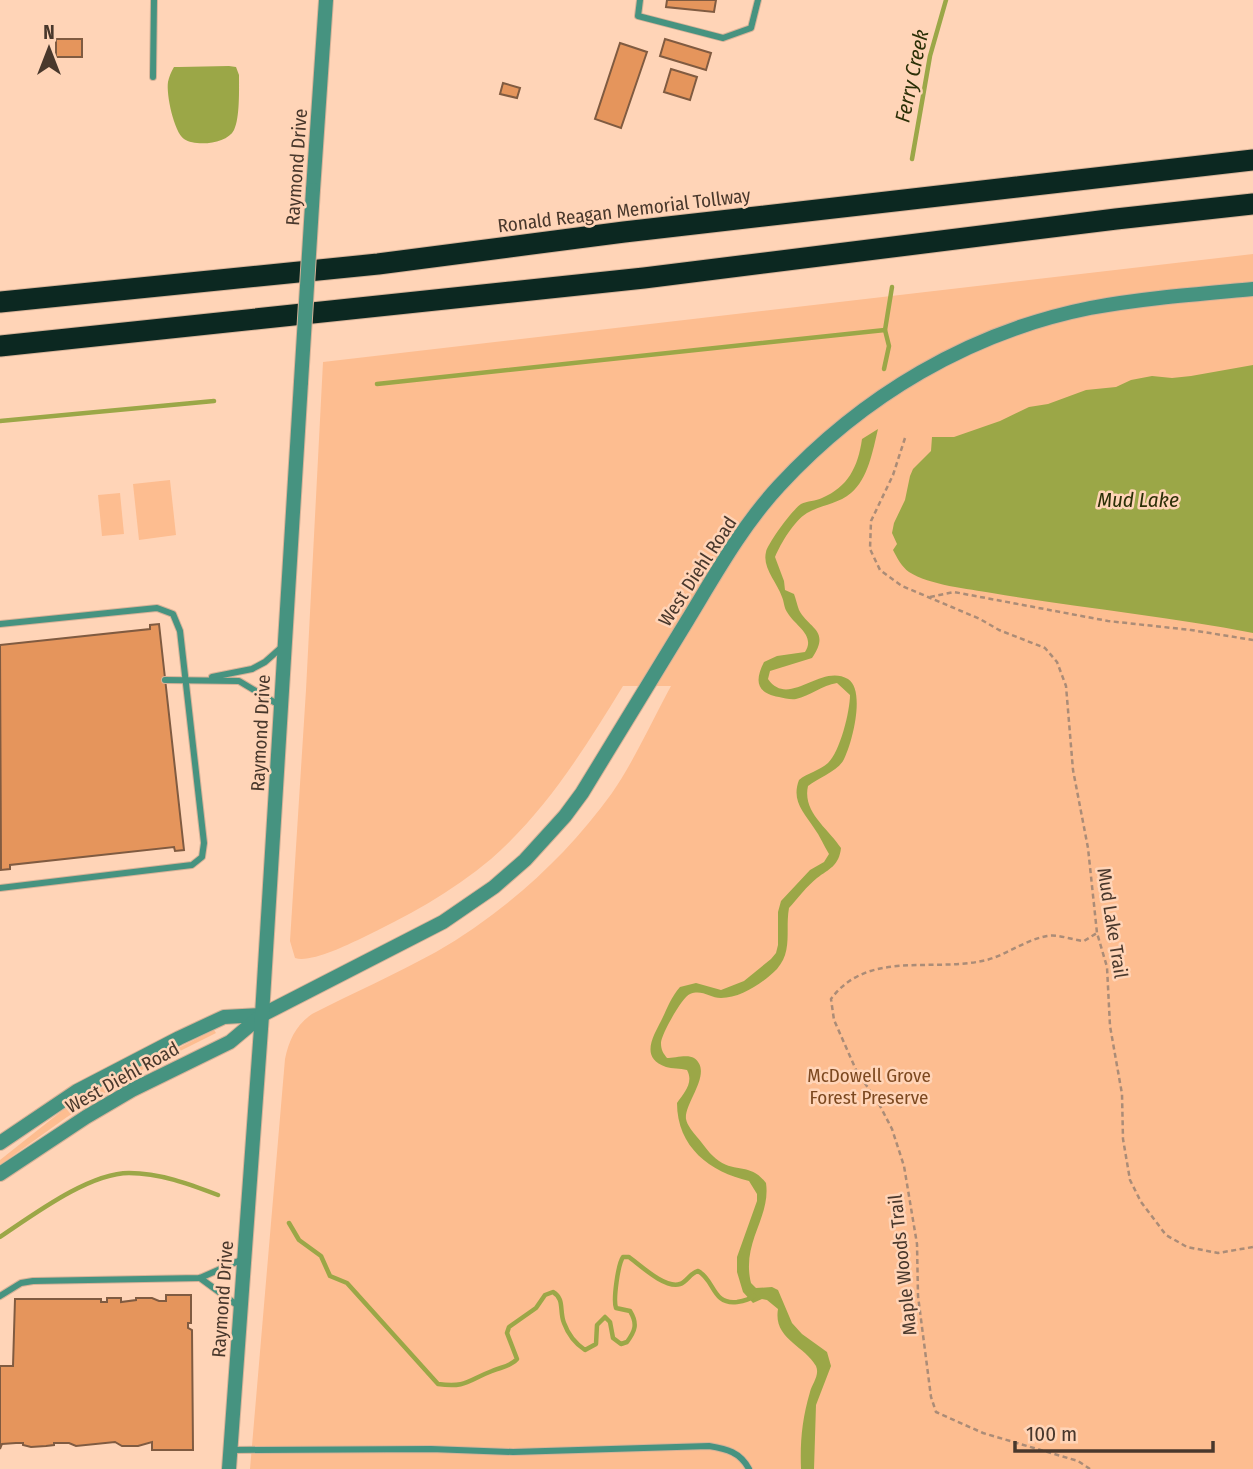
<svg xmlns="http://www.w3.org/2000/svg" width="1253" height="1469" viewBox="0 0 1253 1469" font-family="'Fira Sans Condensed',sans-serif">
  <style>
    .green { fill: #fdbd90 }
    .water { fill: #9ba747 }
    .lines { fill: none; stroke-linecap: round; stroke-linejoin: round }
    .stream { stroke: #9ba747; stroke-width: 4.5 }
    .building { fill: #e5955c; stroke: #805b41; stroke-width: 2 }
    .service-casing { stroke: #d7b298; stroke-width: 8 }
    .tertiary-casing { stroke: #d7b298; stroke-width: 16 }
    .motorway-casing { stroke: #d7b298; stroke-width: 23 }
    .path { stroke: #ab8c77; stroke-width: 2.5; stroke-dasharray: 5 3.5; stroke-linecap: butt }
    .service { stroke: #469380; stroke-width: 6 }
    .tertiary { stroke: #469380; stroke-width: 14 }
    .motorway { stroke: #0c2821; stroke-width: 21 }
    .tertiary-bridge-casing { stroke: #d7b298; stroke-width: 16; stroke-linecap: butt }
    .tertiary-bridge { stroke: #469380; stroke-width: 14 }
    .labels { text-anchor: middle; stroke-width: 5; stroke-linejoin: round; paint-order: stroke }
    .street-label { font-size: 19px; fill: #49382c; stroke: #ffd4b7 }
    .park-label { font-size: 19px; fill: #7d4920; stroke: #ffd4b7 }
    .water-label { font-size: 21px; font-style: italic; fill: #2c3007; stroke: #ffd4b7 }
  </style>
  <rect width="100%" height="100%" fill="#ffd4b7"/>
  <!-- green -->
  <g class="green">
    <path d="M1253,254V1469H250L285,1059C289,1040 296,1025 312,1014C353,993 396,974 436,952C505,912 565,858 612,793C633,763 653,719 671,686H623C585,748 546,811 491,859C452,892 406,917 360,939C345,946 310,963 295,958L290,941L306,690L323,362Z"/>
    <polygon points="170,480 176,535 139,540 133,484"/>
    <polygon points="120,493 124,534 102,536 98,495"/>
    <polygon points="214,1030 216,1033 140,1071 67,1117 0,1165 0,1160 63,1110 115,1080"/>
  </g>
  <!-- water -->
  <g class="water">
    <path d="M229,66L236,67L239,75C239,89 240,118 234,130C227,144 196,147 184,139C174,132 166,94 168,82C169,77 171,72 174,67H179Z"/>
    <path d="M1253,365V633C1167,616 1079,608 992,593C969,589 929,585 909,572C902,567 897,558 893,550L897,544L892,533L894,523L905,500L910,476L913,469L931,451L932,437H954L1000,421L1029,407L1048,404L1086,390L1116,387L1131,380L1152,376L1172,378L1191,376Z"/>
    <path d="M878,429C873,450 868,479 851,493C838,504 821,505 807,513C794,521 781,543 775,557L784,581L785,590L794,594C796,599 797,605 799,610C809,629 831,630 812,658L770,671L768,679C789,709 820,663 848,679C866,690 852,745 843,761C836,772 818,778 808,786C802,812 829,829 841,848C839,866 829,869 817,878C807,886 798,898 789,908C785,930 793,951 777,969C763,983 741,998 721,998C710,998 702,989 690,994C682,997 661,1035 661,1043C661,1050 663,1053 667,1058C674,1058 688,1054 694,1058C714,1072 684,1103 686,1119C687,1125 693,1132 697,1137C704,1145 710,1155 719,1161C737,1173 751,1163 766,1183C771,1218 741,1242 751,1283L756,1288L772,1287L778,1290L792,1323L802,1334L827,1352L831,1366L816,1405L814,1469H801C800,1442 802,1419 810,1392C812,1384 820,1375 816,1366C804,1345 773,1339 778,1309L767,1300L762,1299L753,1303L743,1292L737,1272V1257L757,1201V1194L749,1181C710,1172 677,1147 677,1103C684,1093 694,1083 687,1070C680,1068 672,1069 666,1067C639,1058 654,1035 661,1021C667,1009 671,997 680,987L696,983L721,990L744,981L771,959L776,953L778,945V912L781,901L810,870L824,862L829,854C824,846 820,836 814,828C804,812 791,801 799,780C807,773 819,771 828,763C840,752 850,711 850,695L837,683C822,685 810,696 796,699C791,700 784,698 779,697C757,693 754,682 764,662L777,656L805,652C816,635 795,626 787,612C784,608 784,601 782,597C777,582 762,568 766,552C768,543 793,509 801,504C807,501 816,501 822,498C848,487 858,467 862,439Z"/>
  </g>
  <g class="lines">
    <!-- stream -->
    <g class="stream">
      <polyline points="912,159 930,56 946,0"/>
      <polyline points="884,369 889,346 885,330 892,287"/>
      <polyline points="377,384 885,330"/>
      <polyline points="0,421 214,401"/>
      <path d="M289,1223L299,1240L321,1256L330,1276L347,1283L438,1384C467,1388 468,1380 492,1371C501,1367 510,1367 517,1359L507,1333L509,1327L536,1308L545,1295L553,1292C565,1299 559,1311 564,1323C568,1334 576,1344 585,1350L596,1344L597,1325L605,1317L610,1322L613,1338L621,1344L627,1342C635,1331 638,1324 630,1311L616,1308C613,1300 618,1264 623,1257H629C640,1265 665,1289 680,1284C687,1282 690,1273 698,1271C715,1280 712,1305 737,1302C744,1301 749,1300 754,1296"/>
      <path d="M0,1237C33,1215 89,1173 129,1173C160,1173 189,1184 218,1195"/>
    </g>
  </g>
  <!-- building -->
  <g class="building">
    <polygon points="667,0 716,0 714,12 666,7"/>
    <rect x="56" y="39" width="26" height="18"/>
    <polygon points="665,39 711,53 706,70 660,56"/>
    <polygon points="620,43 647,52 621,128 595,119"/>
    <polygon points="671,69 697,77 690,100 664,92"/>
    <polygon points="503,83 520,88 517,98 500,94"/>
    <polygon points="159,624 184,850 175,851 174,847 10,865 10,869 1,870 0,645 150,629 150,625"/>
    <polygon points="166,1295 191,1295 191,1323 188,1323 188,1328 192,1330 193,1450 152,1450 152,1442 138,1446 122,1446 115,1442 76,1446 69,1443 54,1443 54,1445 46,1446 31,1447 23,1445 23,1443 16,1443 2,1444 0,1449 0,1366 13,1366 15,1299 101,1299 101,1302 107,1302 107,1298 121,1298 121,1302 136,1300 136,1298 152,1298 159,1301 166,1301"/>
  </g>
  <g class="lines">
    <defs>
      <g id="service">
        <polyline points="640,0 638,16 723,38 751,28 758,0"/>
        <polyline points="153,77 154,0"/>
        <polyline points="0,624 157,608 173,614 180,631 204,843 202,857 192,865 0,888"/>
        <polyline points="212,677 252,669 265,662 283,646"/>
        <polyline points="165,680 239,681 279,705"/>
        <polyline points="200,1278 241,1308"/>
        <polyline points="0,1296 21,1283 33,1281 200,1278 243,1259"/>
        <path d="M230,1450L431,1449L513,1452L709,1446C727,1449 740,1452 749,1469"/>
      </g>
      <g id="tertiary">
        <polyline points="313,190 326,0"/>
        <polyline points="0,1143 77,1091 179,1038 224,1017 262,1015"/>
        <path d="M0,1174L86,1117L132,1090L230,1042L262,1015L443,922L494,887L525,860L565,816L582,793C617,736 652,678 687,621C715,575 742,526 779,486C862,396 970,332 1090,308C1144,298 1199,294 1253,289"/>
        <polyline points="229,1469 262,1015 301,382"/>
      </g>
      <g id="motorway">
        <polyline points="0,302 378,264 624,232 1253,160"/>
        <polyline points="0,346 644,278 1116,219 1253,204"/>
      </g>
    </defs>
    <!-- service casing -->
    <use href="#service" class="service-casing"/>
    <!-- tertiary casing -->
    <use href="#tertiary" class="tertiary-casing"/>
    <!-- motorway casing -->
    <use href="#motorway" class="motorway-casing"/>
    <!-- path -->
    <g class="path">
      <polyline points="905,438 893,475 871,521 870,549 880,570 902,586 980,619 999,630 1045,648 1057,662 1066,686 1073,770 1088,848 1097,933 1107,967 1110,1026 1122,1094 1123,1139 1130,1180 1141,1202 1166,1235 1187,1247 1218,1253 1253,1247"/>
      <polyline points="930,597 954,592 1108,621 1191,630 1253,640"/>
      <path d="M1090,1469L1078,1461L983,1433L936,1412L931,1397L918,1296L917,1244L904,1166L892,1129L878,1102L857,1072L834,1020L831,999C867,950 930,972 982,961C1004,957 1024,940 1047,936C1059,934 1072,940 1084,941L1097,933"/>
    </g>
    <!-- service -->
    <use href="#service" class="service"/>
    <!-- tertiary -->
    <use href="#tertiary" class="tertiary"/>
    <!-- motorway -->
    <use href="#motorway" class="motorway"/>
    <defs>
      <polyline id="tertiary-bridge" points="301,382 313,190"/>
    </defs>
    <!-- tertiary-bridge casing -->
    <use href="#tertiary-bridge" class="tertiary-bridge-casing"/>
    <!-- tertiary-bridge -->
    <use href="#tertiary-bridge" class="tertiary-bridge"/>
  </g>
  <g class="labels">
    <!-- street labels -->
    <g class="street-label">
      <text transform="translate(296 167) rotate(-86)" y="7">Raymond Drive</text>
      <text transform="translate(624 210) rotate(-7)" y="7">Ronald Reagan Memorial Tollway</text>
      <text transform="translate(697 571) rotate(-57)" y="7">West Diehl Road</text>
      <text transform="translate(260 733) rotate(-87)" y="7">Raymond Drive</text>
      <text transform="translate(1113 923) rotate(81)" y="7">Mud Lake Trail</text>
      <text transform="translate(122 1077) rotate(-29)" y="7">West Diehl Road</text>
      <text transform="translate(902 1265) rotate(-96)" y="7">Maple Woods Trail</text>
      <text transform="translate(222 1299) rotate(-86)" y="7">Raymond Drive</text>
    </g>
    <!-- park labels -->
    <g class="park-label">
      <text x="869" y="1082">McDowell Grove<tspan x="869" dy="22">Forest Preserve</tspan></text>
    </g>
    <!-- water labels -->
    <g class="water-label">
      <text transform="translate(912 76) rotate(-78)" y="7">Ferry Creek</text>
      <text x="1138" y="507">Mud Lake</text>
    </g>
  </g>
  <!-- north arrow -->
  <g transform="translate(49 49)" stroke="#ffd4b7" stroke-width="5" paint-order="stroke">
  <path d="M0-5L12 26L0 18L-12 26Z" fill="#49382c"/>
  <text y="-10" font-size="19" font-weight="bold" text-anchor="middle" fill="#49382c">N</text>
  </g>
  <!-- scale -->
  <path d="M1015 1441v10h198v-10" fill="none" stroke="#49382c" stroke-width="3.5"/>
  <text x="1026" y="1441" font-size="21" fill="#49382c" stroke="#ffd4b7" stroke-width="5" paint-order="stroke">100 m</text>
</svg>
